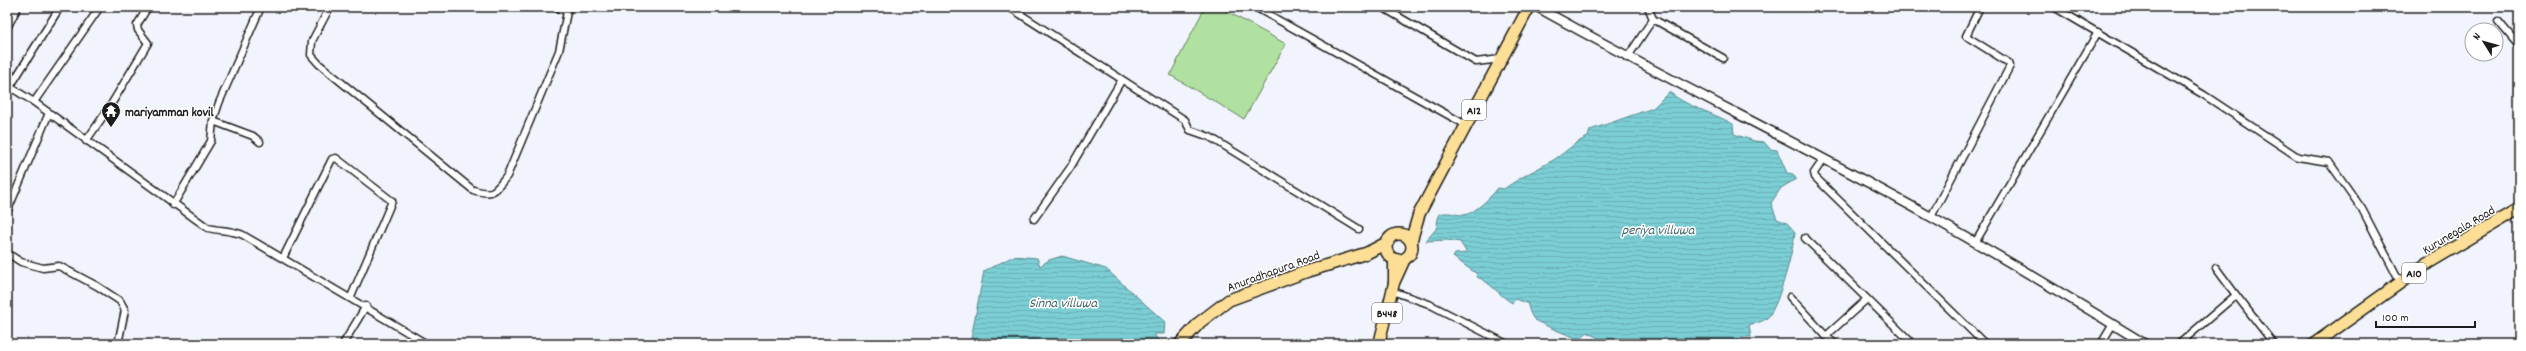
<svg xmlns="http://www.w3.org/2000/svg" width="2526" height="351" viewBox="0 0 2526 351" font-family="Dekko,sans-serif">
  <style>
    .pitch { fill: #b0e1a1; stroke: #667e5e }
    .water { fill: url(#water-rules); stroke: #56878b }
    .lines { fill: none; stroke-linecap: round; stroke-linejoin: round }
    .minor-casing { stroke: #1c1c1c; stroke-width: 9 }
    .tertiary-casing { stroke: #1c1c1c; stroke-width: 11 }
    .primary-casing { stroke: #1c1c1c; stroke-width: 13 }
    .trunk-casing { stroke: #1c1c1c; stroke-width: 14 }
    .minor { stroke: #fff; stroke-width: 6 }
    .tertiary { stroke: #fff; stroke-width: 8 }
    .primary { stroke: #fcde96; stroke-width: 10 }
    .trunk { stroke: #fcde96; stroke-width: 11 }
    .labels { text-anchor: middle; stroke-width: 3; stroke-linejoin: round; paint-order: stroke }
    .shield { fill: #fff; stroke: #606060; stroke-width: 1 }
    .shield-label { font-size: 12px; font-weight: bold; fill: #1c1c1c }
    .poi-label { font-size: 13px; font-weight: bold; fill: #1c1c1c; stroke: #fff; text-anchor: start }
    .street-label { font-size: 13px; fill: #1c1c1c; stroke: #fff }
    .water-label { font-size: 14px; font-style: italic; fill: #426366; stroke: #fff }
  </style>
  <defs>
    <pattern id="water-rules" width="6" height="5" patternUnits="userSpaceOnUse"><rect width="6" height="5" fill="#7cced5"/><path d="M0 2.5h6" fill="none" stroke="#6bb0b6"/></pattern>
  </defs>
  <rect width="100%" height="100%" fill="#f2f4fd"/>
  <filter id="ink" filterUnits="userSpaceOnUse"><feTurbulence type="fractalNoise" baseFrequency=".025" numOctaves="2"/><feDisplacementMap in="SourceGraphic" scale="8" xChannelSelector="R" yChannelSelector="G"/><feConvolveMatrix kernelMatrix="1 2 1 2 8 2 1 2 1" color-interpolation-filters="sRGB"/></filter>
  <g filter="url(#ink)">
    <!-- pitch -->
    <polygon class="pitch" points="1205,7 1219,7 1286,44 1244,119 1170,75"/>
    <!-- water -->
    <g class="water">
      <path d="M1669,92C1689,108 1710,111 1733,124L1734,134L1754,141L1764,142L1770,149L1777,150L1787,173L1793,174L1796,179L1781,188L1771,203L1777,219L1787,223L1795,232C1793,251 1780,301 1769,316C1764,322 1756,323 1749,325L1751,337H1741L1737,344H1597L1600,339L1587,332L1581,339H1578C1569,335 1536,323 1533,318C1530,314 1529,308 1527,303L1515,299L1512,303C1499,295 1490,282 1477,277V274L1453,257L1455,254L1467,253L1460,242L1448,240L1426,241L1436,229L1439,214C1450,211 1454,215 1464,215C1474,214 1493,195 1498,188L1504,189C1520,177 1538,169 1555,159C1567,151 1575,142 1588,137L1590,130L1653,108Z"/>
      <polygon points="1014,256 1037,258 1040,266 1049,260 1062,256 1106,269 1165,322 1164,334 1154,334 1161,344 970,344 984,271"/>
    </g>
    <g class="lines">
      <defs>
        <g id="minor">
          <path d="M330,7L312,41L311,55L319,64L473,190C494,196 494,192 507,176L559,51L568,7"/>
          <polyline points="555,7 566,11"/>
          <polyline points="1009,7 1185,120 1190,130 1210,137 1359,229"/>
          <polyline points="1255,7 1466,125"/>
          <polyline points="1382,7 1476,62 1501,59"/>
          <polyline points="2054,7 2204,95 2298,157 2329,162 2362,209 2400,282"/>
          <polyline points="1653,19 1723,58"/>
          <polyline points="2498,21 2519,46"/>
          <polyline points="7,28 18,7"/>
          <polyline points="1627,58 1653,19 1648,7"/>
          <path d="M7,85L34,102L208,228C220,231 232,230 243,235L427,344"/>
          <polyline points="10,87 60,7"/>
          <polyline points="34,102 100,7"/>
          <polyline points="213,121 253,136 260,142"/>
          <polyline points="86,141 109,108 148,43 138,30 137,25 148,7"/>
          <polyline points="1823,160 1814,173 1815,177 1985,344"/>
          <polyline points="173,205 211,141 213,121 219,103 261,7"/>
          <polyline points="7,212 49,113"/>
          <polyline points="1931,217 2010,66 2009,63 1966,36 1980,7"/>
          <polyline points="1034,219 1070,168 1121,81"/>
          <polyline points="1805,238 1913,344"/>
          <polyline points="1975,243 2098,32"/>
          <polyline points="7,253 21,262 43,268 59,266 97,286 120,301 125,310 118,344"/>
          <polyline points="283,258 332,159 336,158 392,201 351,297"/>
          <polyline points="2216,268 2236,295"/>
          <polyline points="1392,291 1429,304 1507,344"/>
          <polyline points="1790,297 1826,336 1867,299"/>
          <polyline points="1826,336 1835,344"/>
          <polyline points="343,344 366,306"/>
          <polyline points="2101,344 2113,324"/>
          <polyline points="2179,344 2236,295 2274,344"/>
        </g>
        <path id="tertiary" d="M1537,7C1667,80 1801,144 1931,217C2003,258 2074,300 2145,344"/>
        <g id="primary">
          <polyline points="1394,259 1394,283"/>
          <polyline points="1379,344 1394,283 1405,259"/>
        </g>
        <g id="trunk">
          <circle cx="1399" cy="247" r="13"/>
          <polyline points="1411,241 1419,214 1529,7"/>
          <polyline points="1180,344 1200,322 1229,300 1308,271 1367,253 1388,242"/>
          <polyline points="2314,344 2428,263 2519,209"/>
        </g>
      </defs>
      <!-- minor casing -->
      <use href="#minor" class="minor-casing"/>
      <!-- tertiary casing -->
      <use href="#tertiary" class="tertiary-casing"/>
      <!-- primary casing -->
      <use href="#primary" class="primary-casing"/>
      <!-- trunk casing -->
      <use href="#trunk" class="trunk-casing"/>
      <!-- minor -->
      <use href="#minor" class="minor"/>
      <!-- tertiary -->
      <use href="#tertiary" class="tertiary"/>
      <!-- primary -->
      <use href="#primary" class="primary"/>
      <!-- trunk -->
      <use href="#trunk" class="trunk"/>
    </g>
  </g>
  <!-- icons -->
  <defs>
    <symbol id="temple-pin" viewBox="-11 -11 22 30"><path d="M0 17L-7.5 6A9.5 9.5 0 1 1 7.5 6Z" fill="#1c1c1c" stroke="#fff"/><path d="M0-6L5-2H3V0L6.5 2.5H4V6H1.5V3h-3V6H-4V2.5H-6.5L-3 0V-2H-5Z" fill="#fff"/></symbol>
  </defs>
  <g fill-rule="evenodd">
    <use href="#temple-pin" x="100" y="100" width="22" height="30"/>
  </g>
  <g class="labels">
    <!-- shield labels -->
    <g class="shield">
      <rect x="1462" y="100" width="24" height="20" rx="3"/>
      <rect x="2402" y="263" width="24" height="20" rx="3"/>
      <rect x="1372" y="303" width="30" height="20" rx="3"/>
    </g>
    <g class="shield-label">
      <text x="1474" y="114">A12</text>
      <text x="2414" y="277">A10</text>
      <text x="1387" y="317">B448</text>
    </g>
    <!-- poi labels -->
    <g class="poi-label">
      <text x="125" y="116">mariyamman kovil</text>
    </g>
    <!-- street labels -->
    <g class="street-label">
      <text transform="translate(2458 229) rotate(-31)" y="5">Kurunegala Road</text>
      <text transform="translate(1273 270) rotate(-20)" y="5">Anuradhapura Road</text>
    </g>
    <!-- water labels -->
    <g class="water-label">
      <text x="1658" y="234">periya villuwa</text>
      <text x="1063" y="307">Sinna villuwa</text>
    </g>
  </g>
  <!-- margin -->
  <rect width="2526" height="351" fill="none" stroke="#fff" stroke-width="24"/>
  <rect x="12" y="12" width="2502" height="327" fill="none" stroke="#1c1c1c" stroke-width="1.5" filter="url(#ink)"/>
  <!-- north arrow -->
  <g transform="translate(2484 42) rotate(307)"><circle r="19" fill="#ffffff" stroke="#a4a4a4"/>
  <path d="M0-3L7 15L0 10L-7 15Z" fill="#1c1c1c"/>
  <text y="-6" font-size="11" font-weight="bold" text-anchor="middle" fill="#1c1c1c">N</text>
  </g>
  <!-- scale -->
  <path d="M2376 321v6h99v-6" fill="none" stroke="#1c1c1c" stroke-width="2"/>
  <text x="2382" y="321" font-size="12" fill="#1c1c1c" stroke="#ffffff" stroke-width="3" paint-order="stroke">100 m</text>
</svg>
